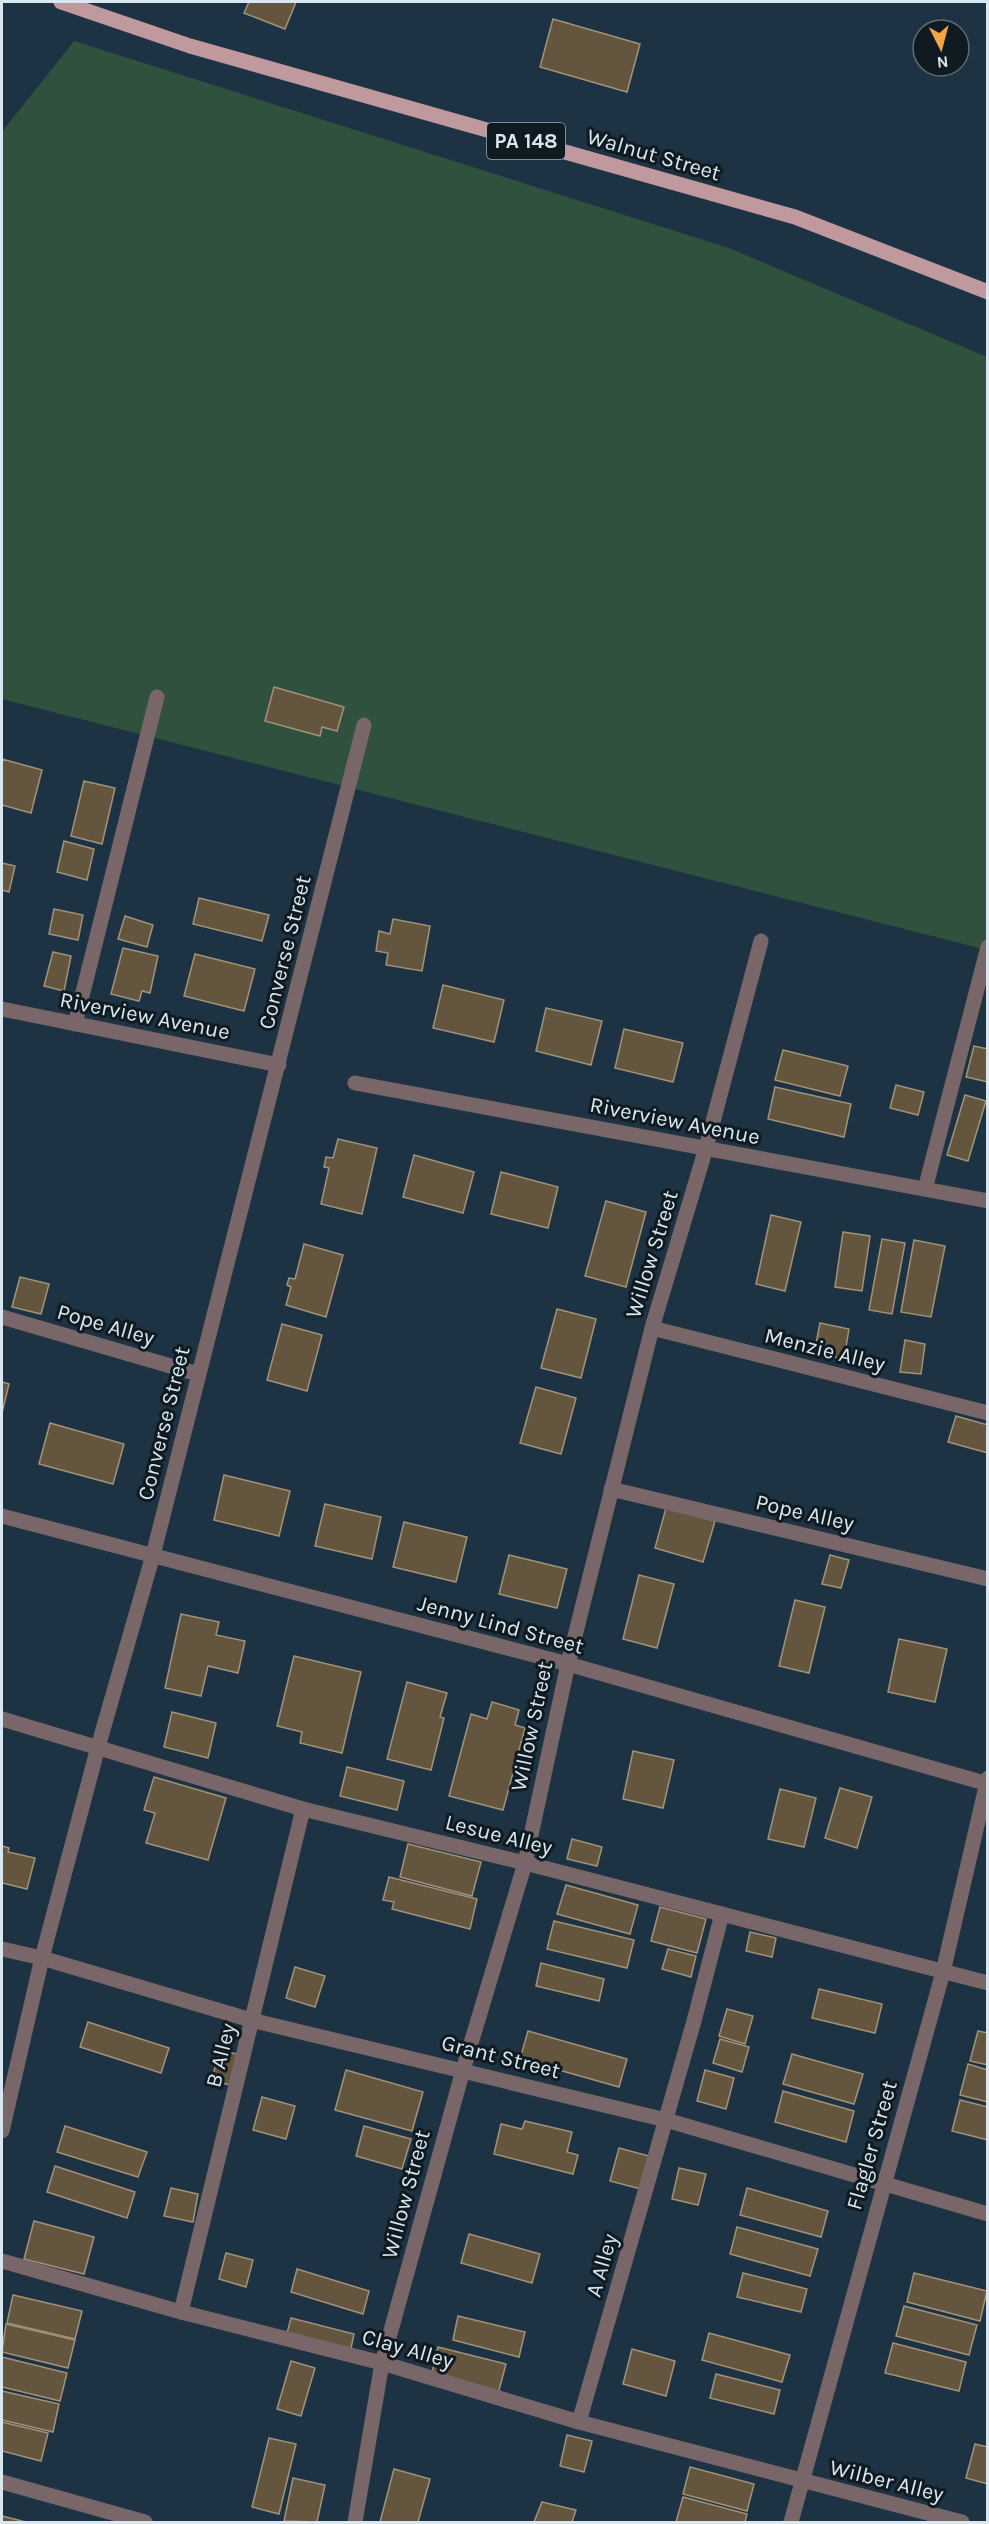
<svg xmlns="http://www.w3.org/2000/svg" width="989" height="2524" viewBox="0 0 989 2524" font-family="Karla,sans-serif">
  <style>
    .green { fill: #30513e }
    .building { fill: #64553e; stroke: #a29279; stroke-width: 1.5 }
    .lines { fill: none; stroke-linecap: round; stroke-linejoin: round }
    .lane { stroke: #796668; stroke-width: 15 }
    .street { stroke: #796668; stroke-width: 15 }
    .primary { stroke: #c0999e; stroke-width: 15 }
    .labels { text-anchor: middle; stroke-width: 6; stroke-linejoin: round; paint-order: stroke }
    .shield { fill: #101a21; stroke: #9daab3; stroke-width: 1.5 }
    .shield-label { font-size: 21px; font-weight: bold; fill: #d9e7f1 }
    .street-label { font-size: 22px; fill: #d9e7f1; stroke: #101a21 }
  </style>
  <rect width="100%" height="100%" fill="#1d3343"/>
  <!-- green -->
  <polygon class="green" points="74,41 729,248 987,357 987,950 2,699 2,132"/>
  <!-- building -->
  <g class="building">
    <polygon points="249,2 296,2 285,29 244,13"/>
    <polygon points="553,19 640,44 627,92 540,67"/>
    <polygon points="274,687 344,707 337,731 322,727 320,736 265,721"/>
    <polygon points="2,759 42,770 31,813 2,805"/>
    <polygon points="84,781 115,788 102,844 71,836"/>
    <polygon points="64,841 94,849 87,880 57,872"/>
    <polygon points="2,863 15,866 9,892 2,890"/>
    <polygon points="199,898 269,915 262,941 193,924"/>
    <polygon points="54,909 83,915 78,940 49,934"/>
    <polygon points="125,916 153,925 147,947 118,939"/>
    <polygon points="393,919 430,926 422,971 386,965 388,953 376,951 379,931 390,934"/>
    <polygon points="123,948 158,956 150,993 142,991 139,1001 111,994"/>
    <polygon points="53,952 71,956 64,991 44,986"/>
    <polygon points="195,954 255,969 244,1011 184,996"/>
    <polygon points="443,985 504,1000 494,1042 433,1028"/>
    <polygon points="546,1008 602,1021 591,1065 536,1051"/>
    <polygon points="624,1029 683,1043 673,1082 615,1068"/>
    <polygon points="974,1046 988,1049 988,1082 966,1077"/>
    <polygon points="783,1050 848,1066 840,1096 775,1080"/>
    <polygon points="896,1085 924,1092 918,1115 890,1108"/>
    <polygon points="775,1087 851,1104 844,1137 768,1119"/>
    <polygon points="965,1095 986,1101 968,1161 947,1155"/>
    <polygon points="338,1139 377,1148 362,1214 321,1204 329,1168 324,1167 326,1157 333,1158"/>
    <polygon points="414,1155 474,1172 463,1213 403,1197"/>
    <polygon points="501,1172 558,1187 548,1228 491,1214"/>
    <polygon points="606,1201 646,1212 626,1287 585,1276"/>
    <polygon points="771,1215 801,1222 785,1291 756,1284"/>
    <polygon points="843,1232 870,1236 862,1291 835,1287"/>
    <polygon points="882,1239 905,1243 892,1314 869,1310"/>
    <polygon points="914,1240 945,1246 931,1317 901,1312"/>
    <polygon points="304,1244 343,1255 326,1317 286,1305 291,1287 287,1285 289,1278 295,1279"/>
    <polygon points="20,1277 49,1284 41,1314 12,1307"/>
    <polygon points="557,1309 596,1319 581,1378 541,1368"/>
    <polygon points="820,1323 849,1329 844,1359 814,1354"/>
    <polygon points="282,1324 322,1335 307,1391 267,1380"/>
    <polygon points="905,1340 925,1344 921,1374 900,1372"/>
    <polygon points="2,1382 9,1384 2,1413"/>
    <polygon points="536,1387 576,1398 561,1454 520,1443"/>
    <polygon points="956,1416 988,1425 988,1453 948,1442"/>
    <polygon points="50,1423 124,1444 113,1484 39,1464"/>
    <polygon points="224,1475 290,1491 279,1536 214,1520"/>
    <polygon points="325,1504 381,1517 372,1559 315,1546"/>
    <polygon points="666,1508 715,1521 703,1562 655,1548"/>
    <polygon points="404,1522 467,1537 456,1582 393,1567"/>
    <polygon points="509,1555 567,1569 557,1608 499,1594"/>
    <polygon points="830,1555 849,1560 841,1588 822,1584"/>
    <polygon points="639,1575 674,1584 657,1648 623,1639"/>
    <polygon points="795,1600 825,1607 809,1673 779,1666"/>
    <polygon points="181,1614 219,1622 216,1635 245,1641 238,1673 208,1666 201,1696 165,1688"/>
    <polygon points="899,1639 947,1649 935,1702 888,1692"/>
    <polygon points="294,1656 361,1672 342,1753 300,1743 302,1732 277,1726"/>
    <polygon points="407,1682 447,1693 440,1717 444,1718 431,1770 387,1759"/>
    <polygon points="492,1702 519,1710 515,1725 525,1728 503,1810 449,1796 471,1714 487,1719"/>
    <polygon points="172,1712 216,1723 208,1758 164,1747"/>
    <polygon points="633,1751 674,1760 663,1808 623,1799"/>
    <polygon points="347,1767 404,1781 397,1810 340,1796"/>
    <polygon points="154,1777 226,1798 208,1860 146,1843 155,1813 144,1810"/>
    <polygon points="840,1788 872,1797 857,1848 825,1838"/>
    <polygon points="780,1789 816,1798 804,1847 768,1839"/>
    <polygon points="572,1839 602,1847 597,1866 567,1859"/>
    <polygon points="408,1844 481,1862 472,1896 400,1877"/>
    <polygon points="2,1846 9,1848 8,1852 35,1858 27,1889 2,1883"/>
    <polygon points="389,1877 477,1899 470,1929 392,1909 394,1902 383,1900"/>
    <polygon points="566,1885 638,1905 630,1934 557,1914"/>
    <polygon points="660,1907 706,1919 697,1953 651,1941"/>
    <polygon points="554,1921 634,1940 627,1968 547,1949"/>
    <polygon points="750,1932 776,1938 772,1957 746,1951"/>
    <polygon points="668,1949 696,1956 691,1977 662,1969"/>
    <polygon points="541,1963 604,1979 599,2001 536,1986"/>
    <polygon points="295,1967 325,1976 315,2007 286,1998"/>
    <polygon points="819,1989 882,2004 875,2033 812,2018"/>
    <polygon points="727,2009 753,2016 745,2044 719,2036"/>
    <polygon points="88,2022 169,2048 161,2073 80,2047"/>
    <polygon points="528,2031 627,2059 619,2087 520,2059"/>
    <polygon points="978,2031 988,2033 988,2065 970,2061"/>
    <polygon points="720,2039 749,2047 742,2072 713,2063"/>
    <polygon points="219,2050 237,2054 230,2085 212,2080"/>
    <polygon points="792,2054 863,2074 854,2104 783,2084"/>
    <polygon points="968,2064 988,2070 988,2102 960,2095"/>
    <polygon points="346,2070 423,2092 412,2131 335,2110"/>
    <polygon points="705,2070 734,2078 726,2109 697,2101"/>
    <polygon points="783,2091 854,2111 846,2142 775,2122"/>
    <polygon points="262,2097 295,2106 286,2139 253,2130"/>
    <polygon points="960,2100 988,2107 988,2140 952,2131"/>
    <polygon points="525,2121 572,2132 567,2152 578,2155 573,2174 494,2154 501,2124 522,2129"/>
    <polygon points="65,2126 147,2152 138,2177 57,2152"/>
    <polygon points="364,2126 411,2139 402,2169 356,2156"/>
    <polygon points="619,2148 649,2156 641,2189 610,2181"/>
    <polygon points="55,2166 135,2192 127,2218 47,2192"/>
    <polygon points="679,2168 706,2174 698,2205 672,2199"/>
    <polygon points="171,2188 198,2194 193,2222 164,2216"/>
    <polygon points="747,2188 828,2211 821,2237 740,2215"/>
    <polygon points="34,2221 94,2237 84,2274 24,2259"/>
    <polygon points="737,2227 818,2249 810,2276 730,2254"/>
    <polygon points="469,2234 540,2254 532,2283 461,2263"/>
    <polygon points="226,2253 253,2260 246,2287 219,2279"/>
    <polygon points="297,2269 369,2291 363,2314 291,2292"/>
    <polygon points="743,2273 807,2289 801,2312 737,2297"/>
    <polygon points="914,2273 987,2291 980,2321 907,2302"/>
    <polygon points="13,2295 82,2311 75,2339 7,2323"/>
    <polygon points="904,2306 977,2325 969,2355 896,2336"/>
    <polygon points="458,2316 525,2332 519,2357 453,2340"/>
    <polygon points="291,2318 354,2334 350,2353 286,2337"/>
    <polygon points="6,2324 75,2340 68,2368 2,2352"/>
    <polygon points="709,2333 790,2355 782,2382 702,2360"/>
    <polygon points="893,2343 966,2362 959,2391 885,2373"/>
    <polygon points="438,2347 506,2364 498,2394 431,2377"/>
    <polygon points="632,2349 675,2361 666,2396 623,2384"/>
    <polygon points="2,2357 67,2373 60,2401 2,2387"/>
    <polygon points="291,2361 315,2368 301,2416 277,2409"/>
    <polygon points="716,2374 780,2390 774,2414 710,2398"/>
    <polygon points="2,2391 59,2404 53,2432 2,2420"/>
    <polygon points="2,2422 48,2433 41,2461 2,2451"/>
    <polygon points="567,2435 592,2441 584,2472 560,2466"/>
    <polygon points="269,2438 296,2444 279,2514 252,2507"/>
    <polygon points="975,2444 988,2447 988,2484 966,2478"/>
    <polygon points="690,2467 754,2484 747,2511 683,2494"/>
    <polygon points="394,2469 430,2479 418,2522 380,2522"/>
    <polygon points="293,2478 325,2485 317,2522 284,2521"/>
    <polygon points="683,2497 747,2514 745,2522 676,2522"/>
    <polygon points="542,2502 576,2510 572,2522 534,2522"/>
    <polygon points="2,2516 26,2522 2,2522"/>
  </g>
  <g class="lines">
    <!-- lane -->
    <g class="lane">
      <polyline points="75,1024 157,697"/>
      <polyline points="925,1189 988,947"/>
      <polyline points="2,1317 198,1374"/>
      <polyline points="652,1328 988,1413"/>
      <polyline points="611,1489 988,1579"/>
      <polyline points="2,1719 303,1809 525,1863 988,1983"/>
      <polyline points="2,2261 181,2312 382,2363 579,2422 962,2522"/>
      <polyline points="181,2312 303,1809"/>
      <polyline points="579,2422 694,2021 722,1914"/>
    </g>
    <!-- street -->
    <g class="street">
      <polyline points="2,1009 279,1065"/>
      <polyline points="355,1083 988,1201"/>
      <polyline points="2,1516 568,1664 988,1784"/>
      <polyline points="2,1949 42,1958 251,2020 666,2120 988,2214"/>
      <polyline points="2,2131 42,1958 98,1747 153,1555 364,725"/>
      <polyline points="2,2482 145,2522"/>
      <polyline points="355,2522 382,2363 463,2070 525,1863 568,1664 652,1328 706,1148 761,941"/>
      <polyline points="791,2522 943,1972 988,1778"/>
    </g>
    <!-- primary -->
    <polyline class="primary" points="61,2 190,46 795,217 988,292"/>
  </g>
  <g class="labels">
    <!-- shield labels -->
    <rect class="shield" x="487" y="123" width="78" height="36" rx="4.5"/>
    <g class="shield-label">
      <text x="526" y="148">PA 148</text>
    </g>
    <!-- street labels -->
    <g class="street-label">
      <text transform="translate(654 154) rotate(16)" y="8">Walnut Street</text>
      <text transform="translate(284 952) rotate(-76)" y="8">Converse Street</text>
      <text transform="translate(145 1015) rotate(11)" y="8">Riverview Avenue</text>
      <text transform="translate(675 1120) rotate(11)" y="8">Riverview Avenue</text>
      <text transform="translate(651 1254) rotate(-73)" y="8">Willow Street</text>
      <text transform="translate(106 1324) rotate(16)" y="8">Pope Alley</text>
      <text transform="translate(825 1349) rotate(14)" y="8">Menzie Alley</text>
      <text transform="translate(163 1423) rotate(-76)" y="8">Converse Street</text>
      <text transform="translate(805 1512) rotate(13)" y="8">Pope Alley</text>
      <text transform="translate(501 1624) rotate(15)" y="8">Jenny Lind Street</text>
      <text transform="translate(531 1726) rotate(-78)" y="8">Willow Street</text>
      <text transform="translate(499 1834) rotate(14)" y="8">Lesue Alley</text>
      <text transform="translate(220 2055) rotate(-76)" y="8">B Alley</text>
      <text transform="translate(501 2056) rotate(14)" y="8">Grant Street</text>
      <text transform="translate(871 2145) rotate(-74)" y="8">Flagler Street</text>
      <text transform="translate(405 2194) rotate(-75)" y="8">Willow Street</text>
      <text transform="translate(601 2265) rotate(-74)" y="8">A Alley</text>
      <text transform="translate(408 2348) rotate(16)" y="8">Clay Alley</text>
      <text transform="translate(887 2480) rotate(14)" y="8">Wilber Alley</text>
    </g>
  </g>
  <!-- border -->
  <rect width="989" height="2524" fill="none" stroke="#d9e7f1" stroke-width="6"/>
  <!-- north arrow -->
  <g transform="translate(941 48) rotate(174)"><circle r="28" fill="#101a21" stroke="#606c74" stroke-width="1.5"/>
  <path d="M0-4.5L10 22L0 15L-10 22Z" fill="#f3a443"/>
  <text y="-9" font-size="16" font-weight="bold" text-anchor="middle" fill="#d9e7f1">N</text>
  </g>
</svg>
